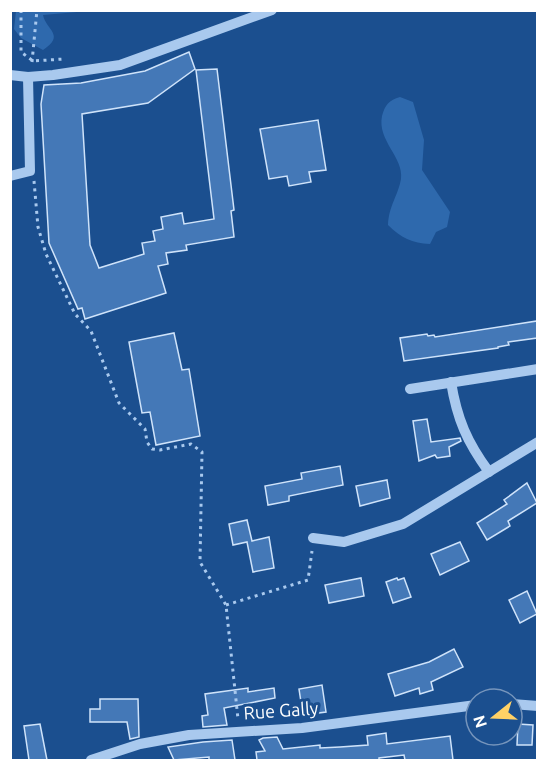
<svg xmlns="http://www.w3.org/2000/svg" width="548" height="771" viewBox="0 0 548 771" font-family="Ubuntu,sans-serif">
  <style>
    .green { fill: #2e69ad }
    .building { fill: #4478b7; stroke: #cfe3fa; stroke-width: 1.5 }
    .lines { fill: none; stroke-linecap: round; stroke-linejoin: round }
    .path { stroke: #a9c9ee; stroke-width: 3; stroke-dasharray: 3 4.5; stroke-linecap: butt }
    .minor { stroke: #a9c9ee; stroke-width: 10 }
    .labels { text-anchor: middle; stroke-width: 6; stroke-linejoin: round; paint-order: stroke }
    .street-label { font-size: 18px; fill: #fff; stroke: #1b4f8f }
  </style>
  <rect width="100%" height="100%" fill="#1b4f8f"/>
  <!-- green -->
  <g class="green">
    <path d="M16,11V10L88,11L43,15C46,30 66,35 43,50L21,38L14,29Z"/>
    <path d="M400,97L413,102L424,140L422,170L450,212L447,227L436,232L430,244C412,243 401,238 388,225C389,205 398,196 401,179C404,157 377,141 382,116C385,105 389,100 400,97Z"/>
  </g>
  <!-- building -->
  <g class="building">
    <polygon points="189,52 195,69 148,103 82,114 90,245 99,268 144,254 142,243 155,241 153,231 163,229 161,217 182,213 184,224 214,219 196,70 217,69 234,210 231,211 234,237 186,245 187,250 166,253 168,264 158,266 166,293 85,319 82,308 78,309 49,243 41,104 44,85 81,83 145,71"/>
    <polygon points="318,120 326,170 309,172 311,182 289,186 287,176 269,179 260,129"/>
    <polygon points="537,321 537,338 508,342 509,345 498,347 498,348 404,361 400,338 427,334 428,336 434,335 435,337"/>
    <polygon points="174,333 182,370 189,369 200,436 156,445 150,412 142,413 129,342"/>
    <polygon points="427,419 431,442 460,438 461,441 449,447 450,456 437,458 435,455 419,461 413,421"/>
    <polygon points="340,466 343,485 289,496 289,501 268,505 265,486 302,479 301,473"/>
    <polygon points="387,480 390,498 360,506 356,486"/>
    <polygon points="527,483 537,503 508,521 510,526 487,540 477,523 507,504 504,500"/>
    <polygon points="247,520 252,541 269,537 274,568 253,572 247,542 233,545 229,524"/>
    <polygon points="460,542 469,561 440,575 431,554"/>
    <polygon points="361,578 364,596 329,603 325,585"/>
    <polygon points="397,578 398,580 404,578 411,597 393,603 386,582"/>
    <polygon points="527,591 537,614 520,623 509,600"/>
    <polygon points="454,649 463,667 431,682 433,690 420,694 419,688 395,696 388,674 429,662"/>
    <polygon points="322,685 326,712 303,715 299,689"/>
    <polygon points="248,688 248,692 274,688 275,698 224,708 227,725 203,727 202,716 208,715 205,694"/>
    <polygon points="100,699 138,699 139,737 130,739 127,722 90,722 90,709 100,709"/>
    <polygon points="40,724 47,760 29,760 24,726"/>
    <polygon points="518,724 533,725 532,745 517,745"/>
    <polygon points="386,733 387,744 450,736 453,760 405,760 404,755 379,758 379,760 257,760 256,752 265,751 259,740 263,738 277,737 283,749 320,745 320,748 340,747 368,745 367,736"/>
    <polygon points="232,740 235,760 209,760 209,757 174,760 168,747 203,742"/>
  </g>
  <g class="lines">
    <!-- path -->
    <g class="path">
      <polyline points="21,10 21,52 33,61 64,59"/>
      <polyline points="32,62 37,10"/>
      <polyline points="34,181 38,227 46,254 75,314 91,331 119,403 145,429 147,442 152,449 160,450 191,444 202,452 200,562 226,605 238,719"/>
      <polyline points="226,605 308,580 312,551"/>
    </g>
    <!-- minor -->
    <g class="minor">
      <polyline points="10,75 28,77 53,75 120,65 272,10"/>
      <polyline points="10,176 30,171 28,77"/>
      <path d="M451,382C457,419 467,442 489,472"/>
      <polyline points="410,389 538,369"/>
      <polyline points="313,538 344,542 403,524 538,442"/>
      <polyline points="512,704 538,706"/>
      <polyline points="91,760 140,744 189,735 302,728 476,705"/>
    </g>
  </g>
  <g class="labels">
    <!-- street labels -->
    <g class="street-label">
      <text transform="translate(281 711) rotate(-4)" y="6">Rue Gally</text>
    </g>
  </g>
  <!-- border -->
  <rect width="548" height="771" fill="none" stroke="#ffffff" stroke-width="24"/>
  <!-- north arrow -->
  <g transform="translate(494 717) rotate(252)"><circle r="28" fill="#1b4f8f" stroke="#7695bc" stroke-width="1.5"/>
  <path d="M0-4.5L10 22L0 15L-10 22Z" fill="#ffd166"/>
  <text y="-9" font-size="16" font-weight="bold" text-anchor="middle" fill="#ffffff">N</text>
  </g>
</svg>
